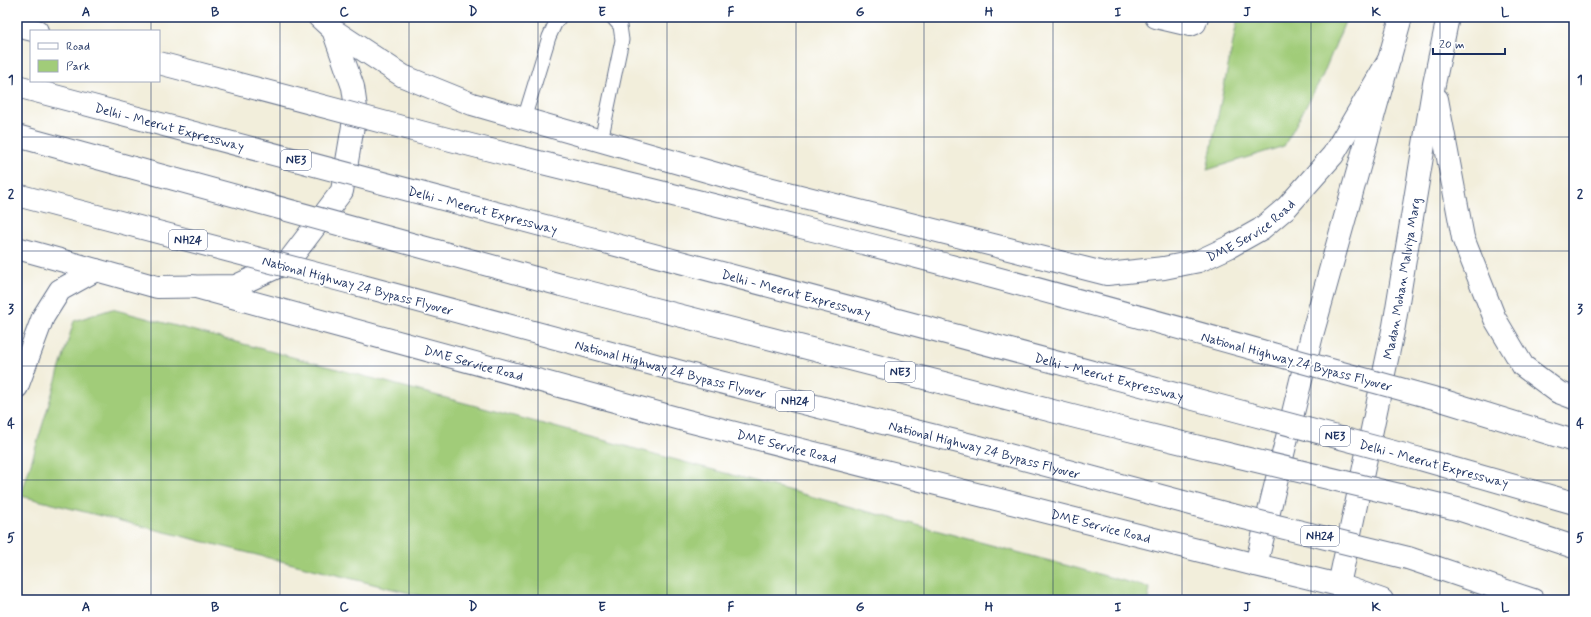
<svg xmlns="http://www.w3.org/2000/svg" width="1591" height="617" viewBox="0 0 1591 617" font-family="Mynerve,sans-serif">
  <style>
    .green { fill: #a1cc79; stroke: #5e7e6c }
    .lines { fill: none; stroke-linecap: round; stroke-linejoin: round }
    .service-casing { stroke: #66728a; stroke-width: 15 }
    .minor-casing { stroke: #66728a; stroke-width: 24 }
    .tertiary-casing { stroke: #66728a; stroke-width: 24 }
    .secondary-casing { stroke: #66728a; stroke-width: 24 }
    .trunk-casing { stroke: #66728a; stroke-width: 24 }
    .motorway-casing { stroke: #66728a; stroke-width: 24 }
    .service { stroke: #fff; stroke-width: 13 }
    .minor { stroke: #fff; stroke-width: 22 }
    .tertiary { stroke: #fff; stroke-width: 22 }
    .secondary { stroke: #fff; stroke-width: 22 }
    .trunk { stroke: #fff; stroke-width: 22 }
    .motorway { stroke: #fff; stroke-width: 22 }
    .trunk-bridge-casing { stroke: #66728a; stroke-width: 24; stroke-linecap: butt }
    .motorway-bridge-casing { stroke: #66728a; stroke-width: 24; stroke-linecap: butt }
    .trunk-bridge { stroke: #fff; stroke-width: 22 }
    .motorway-bridge { stroke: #fff; stroke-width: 22 }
    .grid { fill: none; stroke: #1b2f5e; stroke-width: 1; stroke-opacity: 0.55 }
    .labels { text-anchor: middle; stroke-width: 3.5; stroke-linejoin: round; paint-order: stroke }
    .shield { fill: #fff; stroke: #5f6d8e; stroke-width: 1 }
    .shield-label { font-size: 12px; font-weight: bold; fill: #1b2f5e }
    .street-label { font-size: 13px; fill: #1b2f5e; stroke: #fff }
    .neatline { fill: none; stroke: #1b2f5e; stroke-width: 1.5 }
    .grid-label { font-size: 13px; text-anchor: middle; font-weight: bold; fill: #1b2f5e }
  </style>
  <rect width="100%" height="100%" fill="#fff"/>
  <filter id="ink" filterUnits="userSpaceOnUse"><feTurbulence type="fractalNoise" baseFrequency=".025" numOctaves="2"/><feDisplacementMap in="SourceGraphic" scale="8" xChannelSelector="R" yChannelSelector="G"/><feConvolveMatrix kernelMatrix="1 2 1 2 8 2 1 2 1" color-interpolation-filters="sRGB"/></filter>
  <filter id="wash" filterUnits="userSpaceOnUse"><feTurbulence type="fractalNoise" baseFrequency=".012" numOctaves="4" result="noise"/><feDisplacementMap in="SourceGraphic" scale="16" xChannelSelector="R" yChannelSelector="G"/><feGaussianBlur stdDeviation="0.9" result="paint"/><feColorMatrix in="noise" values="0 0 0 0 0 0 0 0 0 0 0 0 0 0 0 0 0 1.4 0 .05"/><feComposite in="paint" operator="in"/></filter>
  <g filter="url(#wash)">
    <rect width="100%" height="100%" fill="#f2eedb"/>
    <!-- green -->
    <g class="green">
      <polygon points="1238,17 1347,17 1322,77 1284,146 1207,170"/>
      <polygon points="112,309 536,422 1150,588 1148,600 433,600 433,599 21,496 74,321"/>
    </g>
  </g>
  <g filter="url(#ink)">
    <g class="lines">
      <defs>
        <g id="service">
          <polyline points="524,119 549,37 555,24 560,17"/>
          <polyline points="601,141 622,40 620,26 612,17"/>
        </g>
        <polyline id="minor" points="1156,17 1190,25 1195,23 1197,17"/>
        <polyline id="tertiary" points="17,387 43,317 60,290 96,270"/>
        <g id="secondary">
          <path id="s1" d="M333,30L403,76L472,104L745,182L1107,274L1164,268L1199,261L1229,247L1261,229L1287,207L1333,155L1390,58"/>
          <polyline points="1437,99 1463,238 1495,319 1523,366 1558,392 1574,398"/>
          <polyline points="17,248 157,287 236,286 288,262 342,191 356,108 353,87 333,30 319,17"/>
          <path id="s2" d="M192,286L684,420L1256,565L1339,585L1382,600"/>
          <polyline points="1256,565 1312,335 1401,17"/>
          <path id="s3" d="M1339,585L1394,326L1434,84L1448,17"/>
        </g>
        <g id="trunk">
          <polyline points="17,26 37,31"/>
          <path d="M413,130C540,164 669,193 797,226C955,266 1112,309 1269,353"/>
          <path id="s4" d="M359,285L704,378L979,447L1232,515"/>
          <polyline points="1441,400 1574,441"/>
          <polyline points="1408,558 1533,600"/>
        </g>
        <g id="motorway">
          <path id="s5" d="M575,234L1250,414"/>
          <polyline points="561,285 1080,418 1240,457"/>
          <polyline points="1420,459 1574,503"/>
          <polyline points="1412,498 1461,510 1574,547"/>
        </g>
      </defs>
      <!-- service casing -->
      <use href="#service" class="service-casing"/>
      <!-- minor casing -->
      <use href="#minor" class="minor-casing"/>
      <!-- tertiary casing -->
      <use href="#tertiary" class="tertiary-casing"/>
      <!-- secondary casing -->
      <use href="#secondary" class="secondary-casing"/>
      <!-- trunk casing -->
      <use href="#trunk" class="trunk-casing"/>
      <!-- motorway casing -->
      <use href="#motorway" class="motorway-casing"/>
      <!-- service -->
      <use href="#service" class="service"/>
      <!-- minor -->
      <use href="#minor" class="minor"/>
      <!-- tertiary -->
      <use href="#tertiary" class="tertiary"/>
      <!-- secondary -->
      <use href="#secondary" class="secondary"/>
      <!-- trunk -->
      <use href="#trunk" class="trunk"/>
      <!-- motorway -->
      <use href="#motorway" class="motorway"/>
      <defs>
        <g id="trunk-bridge">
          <polyline points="159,63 413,130"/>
          <polyline points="17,195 359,285"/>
          <polyline points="1269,353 1441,400"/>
          <polyline points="1232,515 1408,558"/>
        </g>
        <g id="motorway-bridge">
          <path id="s6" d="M17,86L575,234"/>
          <polyline points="17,136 561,285"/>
          <polyline points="1250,414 1420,459"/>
          <polyline points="1240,457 1412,498"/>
        </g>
      </defs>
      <!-- trunk-bridge casing -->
      <use href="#trunk-bridge" class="trunk-bridge-casing"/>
      <!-- motorway-bridge casing -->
      <use href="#motorway-bridge" class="motorway-bridge-casing"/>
      <!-- trunk-bridge -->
      <use href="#trunk-bridge" class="trunk-bridge"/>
      <!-- motorway-bridge -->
      <use href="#motorway-bridge" class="motorway-bridge"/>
    </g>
  </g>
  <!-- grid -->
  <path class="grid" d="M151,17V31M280,17V600M409,17V600M538,17V600M667,17V600M796,17V600M924,17V600M1053,17V600M1182,17V600M1311,17V600M1440,17V600M151,81V600M17,137H1574M17,251H1574M17,366H1574M17,480H1574"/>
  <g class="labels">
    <!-- shield labels -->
    <g class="shield">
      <rect x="281" y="150" width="30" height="20" rx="3"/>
      <rect x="169" y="230" width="38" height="20" rx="3"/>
      <rect x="885" y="362" width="30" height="20" rx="3"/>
      <rect x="776" y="391" width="38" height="20" rx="3"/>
      <rect x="1320" y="426" width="30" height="20" rx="3"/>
      <rect x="1301" y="526" width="38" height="20" rx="3"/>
    </g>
    <g class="shield-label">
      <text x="296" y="164">NE3</text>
      <text x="188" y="244">NH24</text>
      <text x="900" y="376">NE3</text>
      <text x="795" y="405">NH24</text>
      <text x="1335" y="440">NE3</text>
      <text x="1320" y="540">NH24</text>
    </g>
    <!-- street labels -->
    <g class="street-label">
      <text dy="5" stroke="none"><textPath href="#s6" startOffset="158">Delhi - Meerut Expressway</textPath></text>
      <text dy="5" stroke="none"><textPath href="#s6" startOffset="482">Delhi - Meerut Expressway</textPath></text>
      <text dy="5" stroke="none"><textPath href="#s1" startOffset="969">DME Service Road</textPath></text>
      <text dy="5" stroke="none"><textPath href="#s3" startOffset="313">Madan Mohan Malviya Marg</textPath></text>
      <text transform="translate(358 285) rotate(15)" y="5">National Highway 24 Bypass Flyover</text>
      <text dy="5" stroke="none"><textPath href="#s5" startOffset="229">Delhi - Meerut Expressway</textPath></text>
      <text transform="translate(1297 361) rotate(15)" y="5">National Highway 24 Bypass Flyover</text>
      <text dy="5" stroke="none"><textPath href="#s2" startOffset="292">DME Service Road</textPath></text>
      <text dy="5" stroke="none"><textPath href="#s4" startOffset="323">National Highway 24 Bypass Flyover</textPath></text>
      <text dy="5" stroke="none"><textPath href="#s5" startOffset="553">Delhi - Meerut Expressway</textPath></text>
      <text dy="5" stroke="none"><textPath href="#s2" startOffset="616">DME Service Road</textPath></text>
      <text dy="5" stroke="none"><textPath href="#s4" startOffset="647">National Highway 24 Bypass Flyover</textPath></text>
      <text transform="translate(1434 463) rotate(15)" y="5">Delhi - Meerut Expressway</text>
      <text dy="5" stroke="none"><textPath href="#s2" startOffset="940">DME Service Road</textPath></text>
    </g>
  </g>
  <!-- margin -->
  <rect width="1591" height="617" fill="none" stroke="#fff" stroke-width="44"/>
  <!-- legend -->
  <rect x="30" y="30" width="130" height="52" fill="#ffffff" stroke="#a4acbf"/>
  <rect x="38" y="43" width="20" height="6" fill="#ffffff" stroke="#a4acbf"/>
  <text x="66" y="50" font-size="12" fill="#1b2f5e">Road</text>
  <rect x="38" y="60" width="20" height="12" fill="#a1cc79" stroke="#a4acbf"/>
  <text x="66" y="70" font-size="12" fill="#1b2f5e">Park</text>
  <!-- scale -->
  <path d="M1433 48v6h72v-6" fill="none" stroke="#1b2f5e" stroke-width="2"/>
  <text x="1439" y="48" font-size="12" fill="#1b2f5e" stroke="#ffffff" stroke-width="3" paint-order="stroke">20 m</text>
  <rect x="22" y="22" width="1547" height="573" class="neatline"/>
  <g class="grid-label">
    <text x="86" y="16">A</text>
    <text x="215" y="16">B</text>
    <text x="344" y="16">C</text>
    <text x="473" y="16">D</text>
    <text x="602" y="16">E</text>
    <text x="731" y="16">F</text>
    <text x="860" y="16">G</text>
    <text x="989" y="16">H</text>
    <text x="1118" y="16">I</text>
    <text x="1247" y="16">J</text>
    <text x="1376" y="16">K</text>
    <text x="1505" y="16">L</text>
    <text x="11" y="84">1</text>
    <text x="1580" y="84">1</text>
    <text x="11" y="198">2</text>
    <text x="1580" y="198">2</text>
    <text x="11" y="313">3</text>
    <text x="1580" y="313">3</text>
    <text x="11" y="428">4</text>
    <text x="1580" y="428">4</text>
    <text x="11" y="542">5</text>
    <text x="1580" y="542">5</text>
    <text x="86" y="611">A</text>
    <text x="215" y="611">B</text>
    <text x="344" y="611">C</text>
    <text x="473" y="611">D</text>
    <text x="602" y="611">E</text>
    <text x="731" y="611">F</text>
    <text x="860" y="611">G</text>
    <text x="989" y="611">H</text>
    <text x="1118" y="611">I</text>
    <text x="1247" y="611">J</text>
    <text x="1376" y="611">K</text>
    <text x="1505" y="611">L</text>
  </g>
</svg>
